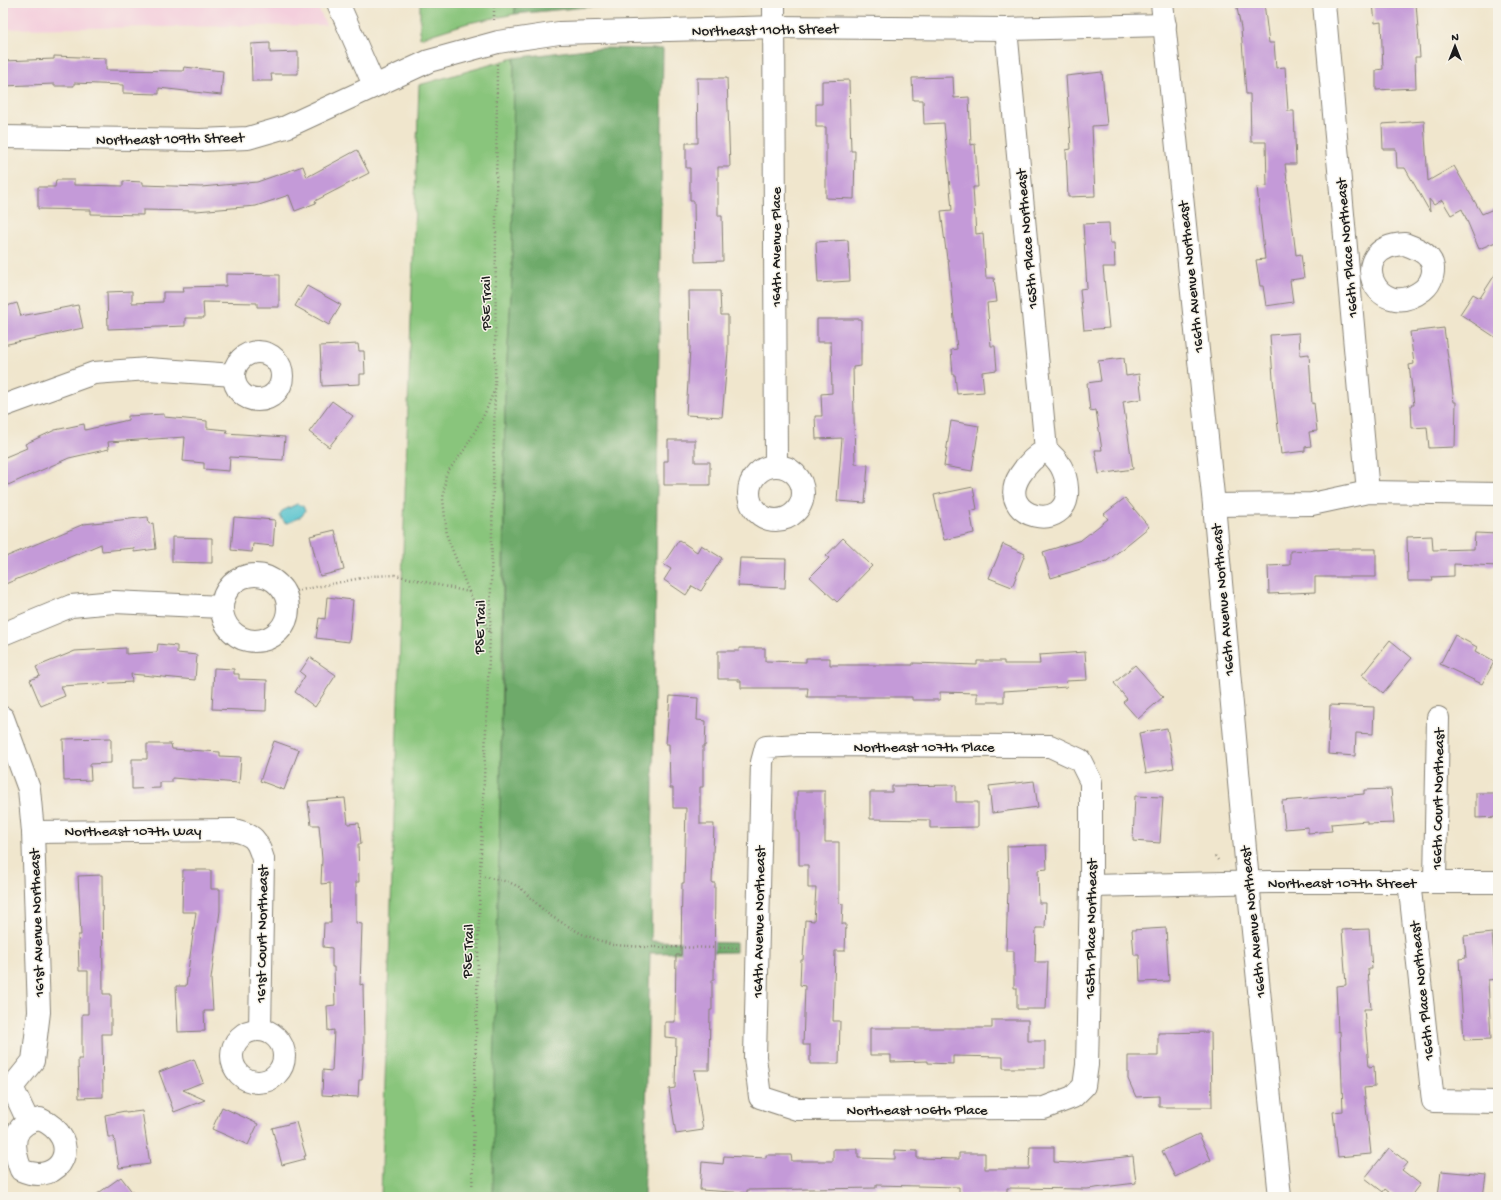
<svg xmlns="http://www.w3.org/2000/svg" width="1501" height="1200" viewBox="0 0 1501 1200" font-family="'Gochi Hand',sans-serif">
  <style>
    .built { fill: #f4cfdd }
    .green { fill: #89c57b; stroke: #52704c }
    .forest { fill: #6eaa6b; stroke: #456344 }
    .water { fill: #56c3ce; stroke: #397075 }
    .building { fill: #c49ad8 }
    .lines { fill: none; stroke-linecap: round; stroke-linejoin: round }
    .minor-casing { stroke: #868174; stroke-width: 24 }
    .path { stroke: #868174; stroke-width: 2.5; stroke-dasharray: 1 3; stroke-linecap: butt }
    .minor { stroke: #fff; stroke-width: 22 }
    .labels { text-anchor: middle; stroke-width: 3; stroke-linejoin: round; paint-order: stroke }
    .street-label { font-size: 15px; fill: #1c1c1c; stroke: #f7f3e8 }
  </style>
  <rect width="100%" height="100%" fill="#f7f3e8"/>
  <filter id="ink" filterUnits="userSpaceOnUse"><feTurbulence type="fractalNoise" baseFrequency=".025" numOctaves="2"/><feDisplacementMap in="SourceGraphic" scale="8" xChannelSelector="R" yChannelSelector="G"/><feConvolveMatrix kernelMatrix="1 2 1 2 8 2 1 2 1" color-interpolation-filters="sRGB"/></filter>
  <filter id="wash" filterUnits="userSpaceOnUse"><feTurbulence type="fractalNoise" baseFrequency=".012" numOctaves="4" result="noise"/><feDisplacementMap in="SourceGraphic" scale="16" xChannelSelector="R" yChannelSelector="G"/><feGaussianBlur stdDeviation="0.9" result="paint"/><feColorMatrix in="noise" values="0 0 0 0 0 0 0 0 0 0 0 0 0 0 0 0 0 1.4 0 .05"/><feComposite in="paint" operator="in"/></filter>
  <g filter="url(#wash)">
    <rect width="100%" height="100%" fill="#f0e6cd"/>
    <!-- built -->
    <polygon class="built" points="3,3 316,3 326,25 3,29"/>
    <!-- green -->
    <g class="green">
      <polygon points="420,3 515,3 515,14 468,23 420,38"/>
      <polygon points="514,58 512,280 505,394 496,1197 381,1197 419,85"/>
    </g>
    <!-- forest -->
    <g class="forest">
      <polygon points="515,3 661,3 661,5 586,7 515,14"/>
      <polygon points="594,48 663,49 651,941 736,943 736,952 650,953 644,1197 493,1197 494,1082 503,668 505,394 512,280 514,58"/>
    </g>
    <!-- water -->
    <polygon class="water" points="297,504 303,506 305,511 302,516 288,523 284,522 280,516 282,511"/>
    <g id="blocks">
      <!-- building -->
      <g class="building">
        <polygon points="1236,3 1264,3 1269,43 1274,43 1276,68 1285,67 1288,111 1294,111 1296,164 1285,164 1296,255 1301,254 1304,278 1290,280 1293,302 1266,306 1263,286 1260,286 1256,260 1265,259 1257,187 1267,186 1266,142 1251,142 1250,94 1246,94 1241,28"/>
        <polygon points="1373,3 1416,3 1420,57 1415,57 1416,88 1376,90 1376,70 1383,69 1381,22 1375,23"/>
        <polygon points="270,43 270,53 298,52 298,74 271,74 272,81 252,81 251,44"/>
        <polygon points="54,56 106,58 106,70 183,71 184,67 223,71 221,95 159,88 159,94 123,93 123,85 74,83 74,86 54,86 54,84 3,86 3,61 54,59"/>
        <polygon points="1102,72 1107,125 1092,126 1095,196 1068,197 1066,150 1071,149 1066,76"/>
        <polygon points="953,77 954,98 969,97 971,145 975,144 978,187 973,187 976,234 983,233 986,278 994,278 997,302 987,303 991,346 995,346 997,370 982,372 984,392 957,394 955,375 953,375 951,350 957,349 948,259 947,259 941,211 952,210 944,123 924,124 923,100 913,100 912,78"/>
        <polygon points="697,78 727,78 730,167 718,167 718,216 722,216 723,261 695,262 694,201 690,201 690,168 686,168 686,143 698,143"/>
        <polygon points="849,80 851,151 855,151 854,199 826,198 826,127 816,127 816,104 822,104 822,81"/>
        <polygon points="1424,121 1428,181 1454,166 1482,214 1498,207 1498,241 1479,249 1462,209 1451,215 1442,200 1434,205 1429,199 1430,212 1405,168 1397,168 1396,149 1383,149 1382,124"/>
        <polygon points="357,150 369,173 315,201 316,203 295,211 289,195 256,206 196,211 143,210 143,215 91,214 91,210 38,209 38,187 55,187 56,180 74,180 74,185 123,186 123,181 143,182 143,185 201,187 257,182 303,166 307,177"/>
        <polygon points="1109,223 1110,243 1114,243 1115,267 1103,267 1109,328 1084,330 1080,289 1087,288 1083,224"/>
        <polygon points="848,240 850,281 818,283 816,242"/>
        <polygon points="1498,270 1498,339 1460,314 1473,294 1480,298"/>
        <polygon points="226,274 279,275 279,307 257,307 257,303 203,302 204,318 185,318 185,326 108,329 107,292 132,291 132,303 163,302 163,292 184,292 183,287 226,286"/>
        <polygon points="307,286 341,305 329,325 295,306"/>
        <polygon points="689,291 720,291 721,315 728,315 728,351 722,417 686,415 690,348"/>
        <polygon points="17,303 21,316 78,305 83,328 3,345 3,307"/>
        <polygon points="817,319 861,319 861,366 853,367 855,464 868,465 865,503 837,501 842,438 816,439 815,416 822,416 821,394 832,393 831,342 817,342"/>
        <polygon points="1444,328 1454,402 1456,402 1455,447 1429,448 1427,427 1412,428 1411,405 1414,405 1409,365 1414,364 1410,332"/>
        <polygon points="1299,333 1300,355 1309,354 1312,404 1314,403 1317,431 1309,432 1311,446 1305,447 1305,451 1281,454 1274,393 1270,335"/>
        <polygon points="358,344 359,351 364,351 365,374 360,374 360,384 322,386 320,346"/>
        <polygon points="1124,358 1126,376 1139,374 1142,399 1123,402 1133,469 1099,474 1095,450 1102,450 1096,410 1090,411 1087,383 1101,381 1098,361"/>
        <polygon points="332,401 353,416 329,447 309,432"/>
        <polygon points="164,414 164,417 207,421 207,428 227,430 226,433 285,437 283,460 230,457 229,471 204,469 204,463 183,461 185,437 108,442 109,449 69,458 8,485 3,473 3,458 27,448 25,444 55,430 84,424 85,430 128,420 128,416"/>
        <polygon points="951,421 979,426 972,471 944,466"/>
        <polygon points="668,440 695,440 695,462 710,462 710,485 664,485 664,461 668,461"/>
        <polygon points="973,487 977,509 970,511 974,533 944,540 934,495"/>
        <polygon points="1125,498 1149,527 1107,561 1051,578 1043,552 1081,540 1108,519 1104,514"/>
        <polygon points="148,517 149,524 153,523 156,549 134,552 134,548 102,551 101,544 3,585 3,558 84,524"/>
        <polygon points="234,517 275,520 273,546 253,544 252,552 231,550"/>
        <polygon points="335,530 344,570 320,576 310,536"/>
        <polygon points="1475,533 1498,534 1498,566 1454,564 1454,576 1432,577 1433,581 1408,581 1407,537 1432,536 1433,550 1474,549"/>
        <polygon points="172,537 212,538 212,563 172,562"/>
        <polygon points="843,538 872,566 837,602 810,577 829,558 826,556"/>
        <polygon points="679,540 697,552 701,545 722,558 701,591 692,586 686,595 664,580 671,569 663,564"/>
        <polygon points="1003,544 1025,554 1012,587 989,578"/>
        <polygon points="1338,549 1376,549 1376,577 1315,577 1315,592 1269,594 1268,566 1290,565 1290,551"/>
        <polygon points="740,558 786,559 785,588 738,586"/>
        <polygon points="327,597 353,600 349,642 316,638 319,618 325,619"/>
        <polygon points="1455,635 1477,647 1475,651 1494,662 1482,684 1440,664"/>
        <polygon points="1390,640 1412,658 1383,693 1362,675"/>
        <polygon points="158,644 177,646 177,653 197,655 195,680 131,674 132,682 61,686 65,696 41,706 30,680 40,676 36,667 75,651 126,648 126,654 157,652"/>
        <polygon points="739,648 765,648 765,661 806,662 806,658 830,658 830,665 913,665 913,663 977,665 977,661 1004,661 1004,664 1040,664 1039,655 1085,652 1087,680 1066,681 1067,687 1004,691 1004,702 977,702 977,693 940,692 940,700 912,700 912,697 807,697 808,688 741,688 741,681 738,681 738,679 718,679 718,651 739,651"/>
        <polygon points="310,657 336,675 315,707 295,692 305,676 300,672"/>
        <polygon points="1135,665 1163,697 1138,719 1123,702 1127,699 1114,683"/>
        <polygon points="214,668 234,669 234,674 239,674 239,679 267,680 266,711 212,709"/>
        <polygon points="670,696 698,698 697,720 706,721 705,746 703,746 703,787 700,787 700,824 714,824 712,883 715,883 714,980 712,980 712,1010 710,1010 709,1070 694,1070 703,1130 676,1134 669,1089 675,1088 676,1038 665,1037 665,1022 675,1022 676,955 681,955 682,883 684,883 686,808 673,808 673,788 670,788 669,744 666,744"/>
        <polygon points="1330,705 1374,707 1373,734 1356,733 1355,756 1328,754"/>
        <polygon points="1167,728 1174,768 1146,773 1139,733"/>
        <polygon points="111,738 111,763 90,764 91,780 64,781 63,739"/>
        <polygon points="274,741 299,750 284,790 260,781"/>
        <polygon points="147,744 171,744 172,749 220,752 220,756 241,757 239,783 172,778 172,782 160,782 160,788 132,789 132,759 147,759"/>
        <polygon points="1034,781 1038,807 992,813 989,786"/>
        <polygon points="956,785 956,802 978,802 978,827 930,828 930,820 870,819 870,792 892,792 892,786"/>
        <polygon points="1391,789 1394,823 1367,824 1367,821 1331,824 1332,831 1308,833 1308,827 1285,829 1282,801 1364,794 1364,790"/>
        <polygon points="797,791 825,791 825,842 839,842 839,903 843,904 842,924 846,924 845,951 835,951 833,1021 840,1021 839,1064 810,1064 810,1045 803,1045 805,986 800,985 801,960 803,960 805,920 814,921 816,888 808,888 808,865 799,865 799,832 797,832"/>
        <polygon points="1476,793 1498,793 1498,817 1476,818"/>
        <polygon points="1135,796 1163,797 1160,843 1133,841"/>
        <polygon points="345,798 348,824 359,823 361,844 358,844 359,882 356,882 356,923 362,924 360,985 363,984 364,1043 362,1080 359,1080 358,1097 322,1095 323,1070 332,1071 334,1030 328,1031 327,1006 335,1005 334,967 332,967 332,948 323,947 324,923 331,923 330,883 321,884 322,859 319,825 311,825 308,801"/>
        <polygon points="1046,845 1047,869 1038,870 1039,903 1046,903 1045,928 1036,928 1035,962 1048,962 1046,1009 1017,1009 1017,988 1014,988 1014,951 1006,951 1008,887 1007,846"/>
        <polygon points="183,870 211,870 211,889 220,889 220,911 211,979 213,1011 204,1011 205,1031 178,1032 176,986 186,986 196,912 182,912"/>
        <polygon points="102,875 103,994 111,994 111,1034 102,1034 103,1097 79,1098 78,1059 82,1059 82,1014 88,1014 88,971 79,971 78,935 81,935 78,876"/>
        <polygon points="1166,928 1169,981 1140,982 1139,955 1134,955 1132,930"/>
        <polygon points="1369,929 1372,969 1368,969 1371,1009 1364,1009 1369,1067 1374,1066 1375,1087 1364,1088 1371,1154 1338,1157 1333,1112 1343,1111 1340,1031 1338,1032 1336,986 1346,985 1342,930"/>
        <polygon points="1492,933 1496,979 1488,980 1491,1039 1464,1040 1459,959 1466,958 1464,936"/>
        <polygon points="992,1020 1028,1020 1028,1041 1045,1041 1045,1068 1003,1068 1003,1057 953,1056 953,1064 928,1063 928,1061 891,1062 891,1055 870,1055 870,1028 992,1028"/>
        <polygon points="1211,1032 1212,1107 1159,1107 1159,1096 1136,1097 1128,1079 1128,1056 1158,1056 1158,1033"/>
        <polygon points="194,1059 203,1082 183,1090 205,1100 174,1112 159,1072"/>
        <polygon points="222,1107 258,1124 248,1145 212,1129"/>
        <polygon points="125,1111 126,1113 142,1111 150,1164 119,1168 114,1137 108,1137 105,1115"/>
        <polygon points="296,1122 306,1156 304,1156 305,1159 282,1165 272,1128"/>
        <polygon points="1199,1134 1211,1160 1175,1177 1162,1151"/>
        <polygon points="1030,1147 1054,1147 1054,1162 1071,1163 1133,1156 1136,1183 1087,1189 1007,1188 1007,1195 959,1195 959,1187 876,1185 876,1188 747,1190 747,1193 700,1190 702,1162 723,1164 724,1156 766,1158 766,1155 791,1155 792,1161 833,1161 833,1149 858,1149 858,1158 895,1159 895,1150 917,1151 917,1158 959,1159 959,1153 985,1153 985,1169 1029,1169"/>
        <polygon points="1389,1148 1408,1163 1402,1170 1420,1184 1410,1197 1395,1197 1385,1189 1383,1192 1365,1178"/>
        <polygon points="1441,1171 1486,1175 1483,1197 1438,1197"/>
        <polygon points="121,1177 136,1197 93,1197"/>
      </g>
    </g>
  </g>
  <g filter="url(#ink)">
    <use href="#blocks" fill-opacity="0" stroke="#868174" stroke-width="1"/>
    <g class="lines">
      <defs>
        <g id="minor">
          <polyline points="338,3 374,85"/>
          <polyline points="774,3 776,466"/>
          <polyline points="1162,3 1214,505 1248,882 1280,1197"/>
          <polyline points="1324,3 1368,492"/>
          <path d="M1006,29L1046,450C1059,460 1066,471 1067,488C1071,536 993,518 1020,475C1027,464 1035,456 1046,450"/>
          <polyline points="3,137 200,140 248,138 286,127 429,61 498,42 559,33 774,27 1006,29 1165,25"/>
          <path d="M1405,244C1413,247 1424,251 1429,258C1437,268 1432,283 1423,290C1376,326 1343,246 1405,244Z"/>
          <circle cx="258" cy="376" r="24"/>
          <polyline points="3,406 94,373 148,369 234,375"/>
          <circle cx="776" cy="493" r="27"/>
          <polyline points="1214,505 1312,504 1368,492 1498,494"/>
          <circle cx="255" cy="608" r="33"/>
          <polyline points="3,634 71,606 114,602 222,607"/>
          <polyline points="3,718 29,789 33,832 39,1012 33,1061 12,1087 28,1121"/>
          <polygon points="799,745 1050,746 1080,760 1091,782 1091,886 1087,1065 1084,1086 1073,1097 1044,1108 797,1109 760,1097 755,1057 762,762 766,747"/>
          <path d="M33,832L234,830C254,835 257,839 263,859L260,1030"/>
          <polyline points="1409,881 1433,1101 1498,1102"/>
          <polyline points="1435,881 1438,718"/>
          <polyline points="1091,886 1269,882 1498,882"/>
          <circle cx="258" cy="1056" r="26"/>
          <path d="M40,1119C85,1139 62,1188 21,1170C12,1147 10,1124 40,1119Z"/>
        </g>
      </defs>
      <!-- minor casing -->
      <use href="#minor" class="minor-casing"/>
      <!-- path -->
      <g class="path">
        <polyline points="494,3 494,22"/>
        <polyline points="296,591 371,576 395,575 469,592 490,633"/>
        <polyline points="469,592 447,536 443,499 446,474 465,449 485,413 494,391"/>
        <polyline points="1215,856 1218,860"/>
        <polyline points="480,876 509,882 519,887 549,915 582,934 612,945 646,947 738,948"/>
        <polyline points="472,1197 480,876 490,633 495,389 497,64"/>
      </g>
      <!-- minor -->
      <use href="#minor" class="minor"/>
    </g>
  </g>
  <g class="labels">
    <!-- street labels -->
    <g class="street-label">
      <text transform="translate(765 29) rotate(-1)" y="5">Northeast 110th Street</text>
      <text transform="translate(170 138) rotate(-1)" y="5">Northeast 109th Street</text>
      <text transform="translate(1026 239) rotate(-95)" y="5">165th Place Northeast</text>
      <text transform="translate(775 247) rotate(-90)" y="5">164th Avenue Place</text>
      <text transform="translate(1346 248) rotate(-95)" y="5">166th Place Northeast</text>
      <text transform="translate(1190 277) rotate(-96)" y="5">166th Avenue Northeast</text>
      <text transform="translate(485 303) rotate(-90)" y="5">PSE Trail</text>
      <text transform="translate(1222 600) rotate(-95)" y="5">166th Avenue Northeast</text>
      <text transform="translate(479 627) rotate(-88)" y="5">PSE Trail</text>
      <text x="924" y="751">Northeast 107th Place</text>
      <text transform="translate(1437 799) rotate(-89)" y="5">166th Court Northeast</text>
      <text x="133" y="835">Northeast 107th Way</text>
      <text x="1342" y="887">Northeast 107th Street</text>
      <text transform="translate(758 922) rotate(-89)" y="5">164th Avenue Northeast</text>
      <text transform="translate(1252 922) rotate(-96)" y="5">166th Avenue Northeast</text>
      <text transform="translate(36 923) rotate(-92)" y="5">161st Avenue Northeast</text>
      <text transform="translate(1090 929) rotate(-89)" y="5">165th Place Northeast</text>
      <text transform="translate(261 934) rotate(-89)" y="5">161st Court Northeast</text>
      <text transform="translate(467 951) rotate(-88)" y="5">PSE Trail</text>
      <text transform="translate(1421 991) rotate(-96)" y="5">166th Place Northeast</text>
      <text x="917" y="1114">Northeast 106th Place</text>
    </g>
  </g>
  <!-- margin -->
  <rect width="1501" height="1200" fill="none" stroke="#f7f3e8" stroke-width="16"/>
  <!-- north arrow -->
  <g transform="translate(1455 46)" stroke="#f7f3e8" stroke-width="3" paint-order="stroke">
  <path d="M0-3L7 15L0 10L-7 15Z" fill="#1c1c1c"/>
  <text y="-6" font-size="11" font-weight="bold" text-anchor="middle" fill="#1c1c1c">N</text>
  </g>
</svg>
